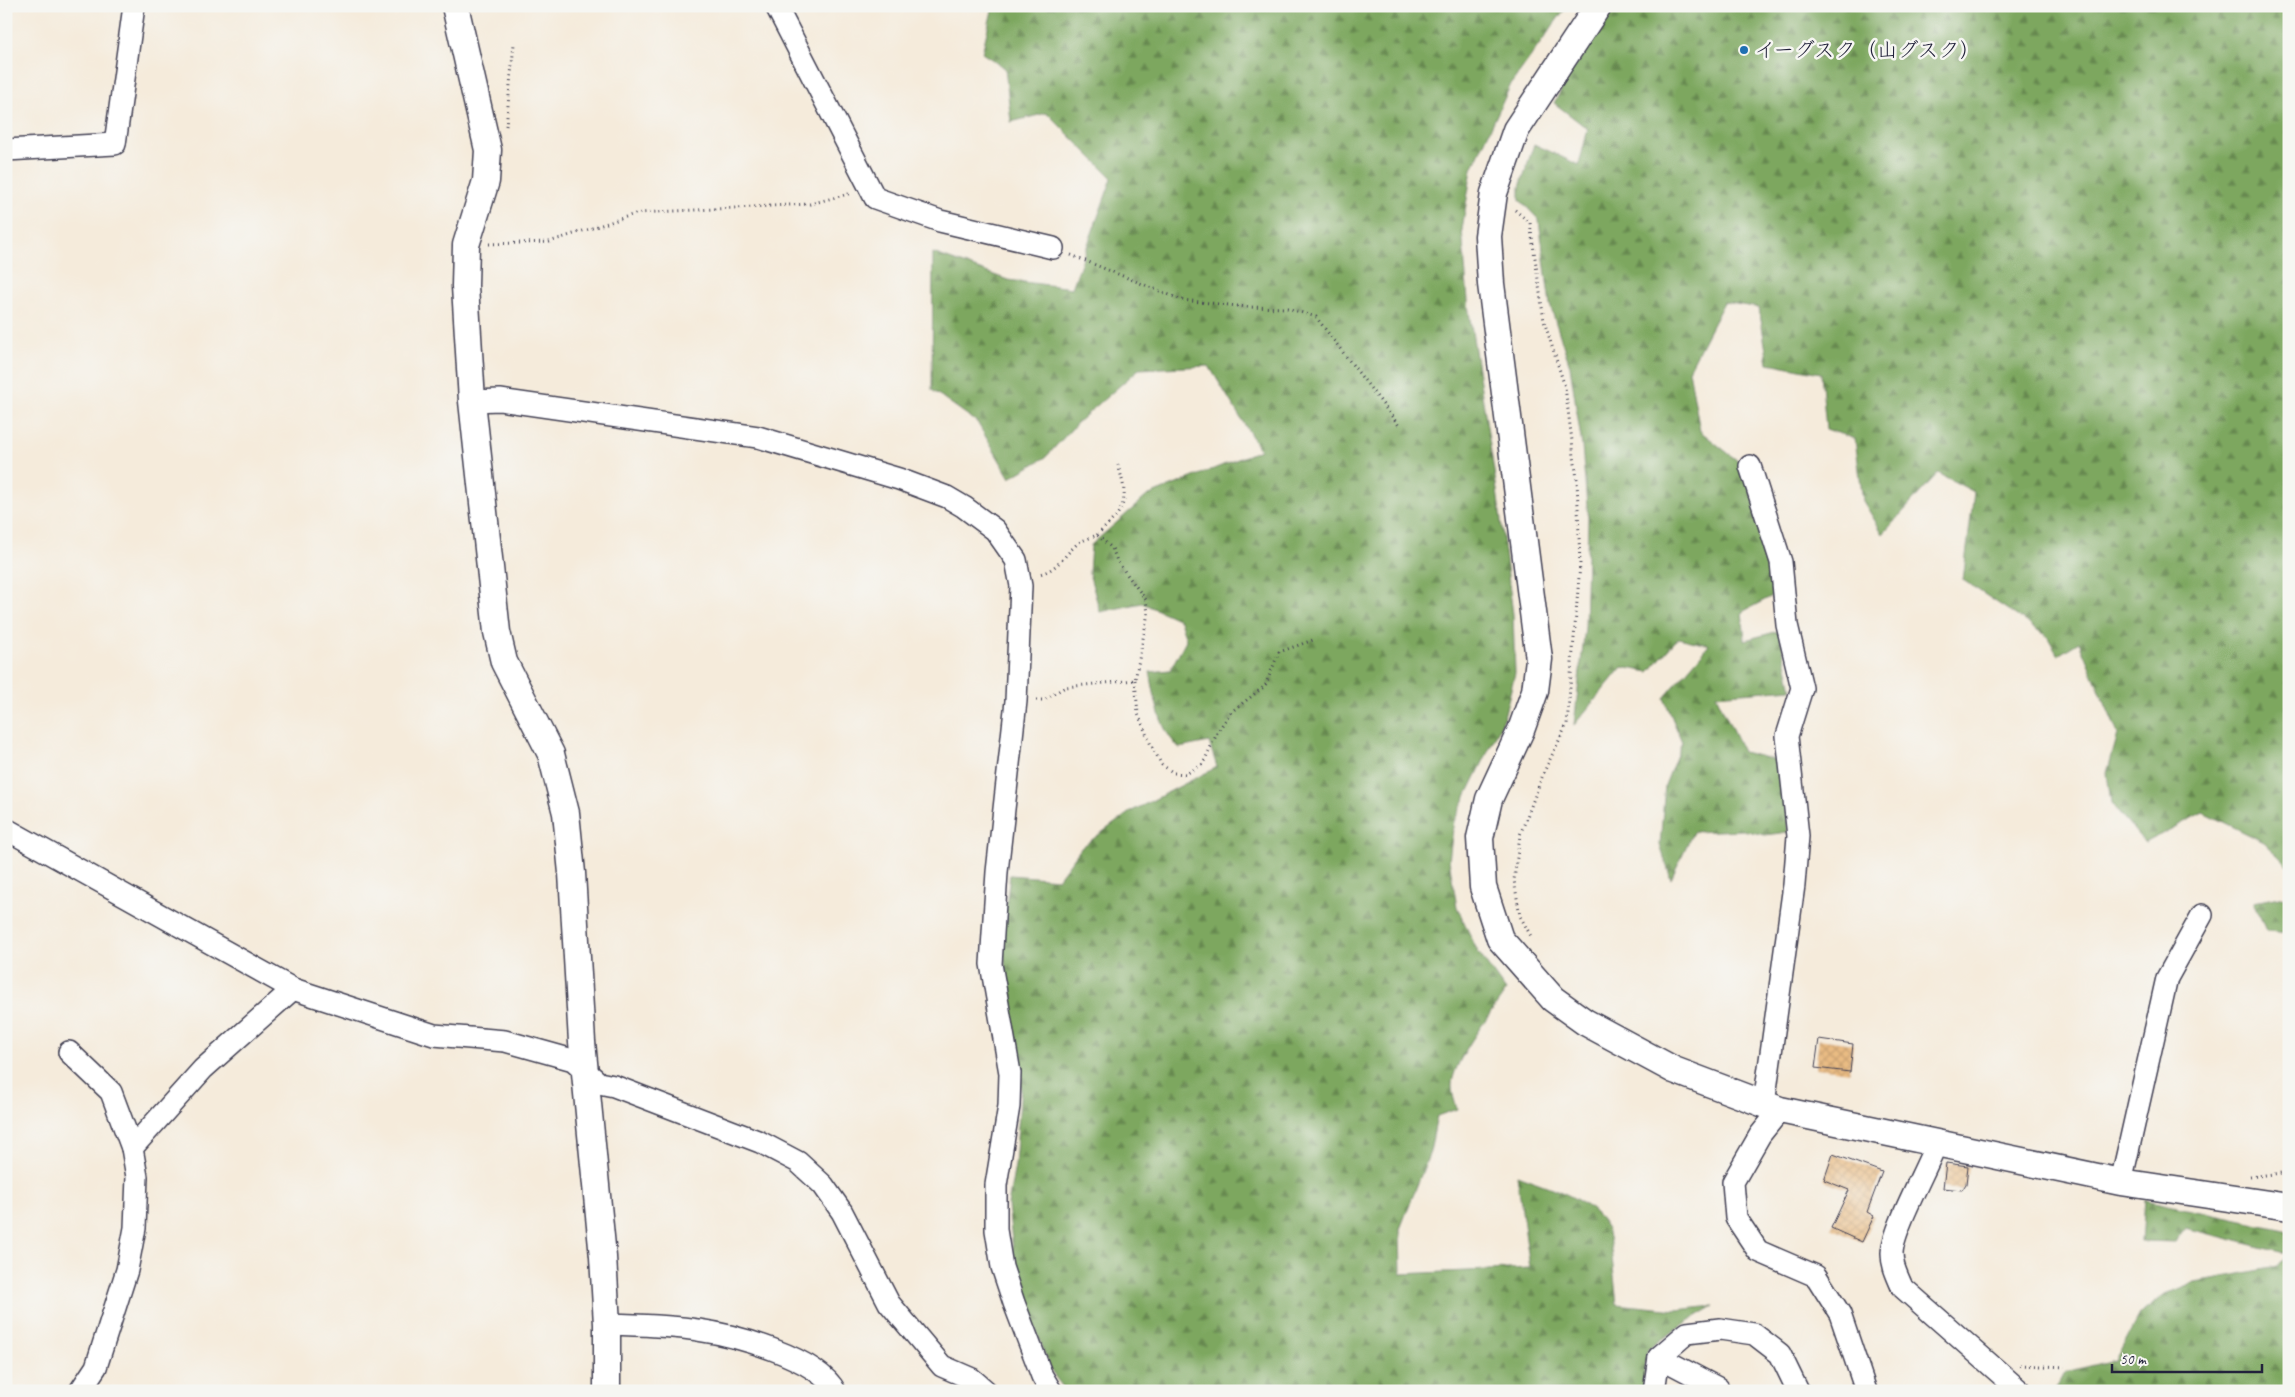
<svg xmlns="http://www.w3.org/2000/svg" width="2295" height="1397" viewBox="0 0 2295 1397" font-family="Caveat,'Klee One',sans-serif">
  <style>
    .forest { fill: url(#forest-firs); stroke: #50644d }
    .building { fill: url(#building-cross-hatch) }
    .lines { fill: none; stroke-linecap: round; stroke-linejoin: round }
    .minor-casing { stroke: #424053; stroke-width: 24 }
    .tertiary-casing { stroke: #424053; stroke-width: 29 }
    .path { stroke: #424053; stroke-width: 3; stroke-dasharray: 1 4; stroke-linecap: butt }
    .minor { stroke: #fff; stroke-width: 21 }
    .tertiary { stroke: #fff; stroke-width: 26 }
    .poi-dot { fill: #1f6fb2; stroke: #f6f6f2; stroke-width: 2 }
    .labels { text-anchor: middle; stroke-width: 5; stroke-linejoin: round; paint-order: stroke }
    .poi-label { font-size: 21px; fill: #22223b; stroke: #f6f6f2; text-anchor: start }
  </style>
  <defs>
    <pattern id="forest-firs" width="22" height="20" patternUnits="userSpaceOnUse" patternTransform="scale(1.25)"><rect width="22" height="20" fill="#7da75f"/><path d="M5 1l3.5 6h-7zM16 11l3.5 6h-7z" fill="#668850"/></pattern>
    <pattern id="building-cross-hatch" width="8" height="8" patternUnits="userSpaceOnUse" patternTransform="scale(1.25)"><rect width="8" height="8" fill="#e9bb83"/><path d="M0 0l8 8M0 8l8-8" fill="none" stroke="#c8a072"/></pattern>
  </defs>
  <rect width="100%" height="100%" fill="#f6f6f2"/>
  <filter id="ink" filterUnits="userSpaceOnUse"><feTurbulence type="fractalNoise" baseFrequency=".02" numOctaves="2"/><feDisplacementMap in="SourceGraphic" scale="10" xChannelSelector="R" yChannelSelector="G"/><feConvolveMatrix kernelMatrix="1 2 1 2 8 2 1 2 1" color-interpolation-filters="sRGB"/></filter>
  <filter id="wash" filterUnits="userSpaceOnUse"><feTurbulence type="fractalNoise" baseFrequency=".0096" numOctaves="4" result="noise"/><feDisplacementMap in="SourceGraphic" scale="20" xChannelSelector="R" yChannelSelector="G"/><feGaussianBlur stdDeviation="1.12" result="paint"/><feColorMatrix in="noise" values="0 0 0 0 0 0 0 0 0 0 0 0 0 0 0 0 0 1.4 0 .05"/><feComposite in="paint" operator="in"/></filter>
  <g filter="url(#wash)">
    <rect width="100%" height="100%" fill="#f5ebdb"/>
    <!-- forest -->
    <g class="forest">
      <path d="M993,6H1567L1511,84L1472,169L1462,229L1469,312L1497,490L1513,614L1515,673L1503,721L1454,821L1449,860L1457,907L1478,952L1506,991C1490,1015 1460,1052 1453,1078C1450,1089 1454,1099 1457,1109L1437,1116L1430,1152L1400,1229L1401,1274L1530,1268L1517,1175C1547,1187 1589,1197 1606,1227C1611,1234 1615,1290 1617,1304L1676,1310L1714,1306L1687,1322L1647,1350L1643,1391H1066L1052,1373L1016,1277L1008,1205L1015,1165L1021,1087L1002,940L1010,875L1058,879L1082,847L1130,812L1217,767L1209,742L1179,748C1158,727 1156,701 1150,672L1170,670L1186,640L1180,620L1142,603L1100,612L1089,573L1091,545L1147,496L1260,450L1209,366L1139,369L1078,422L1046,457L1010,478L977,422L932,390L933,253L1008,280L1072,288L1112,178L1047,113L1011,122L1005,68L982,53Z"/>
      <polygon points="1617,6 2289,6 2289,867 2264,842 2203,812 2145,843 2111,803 2107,773 2118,734 2079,642 2058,655 2047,636 1963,580 1974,492 1938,473 1883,534 1863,501 1855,439 1826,429 1821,373 1768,363 1759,308 1724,302 1689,370 1700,431 1743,465 1774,561 1778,593 1742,612 1745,640 1779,631 1792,689 1716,695 1743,752 1783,762 1788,832 1765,835 1743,830 1693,832 1671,879 1660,845 1665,785 1682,742 1664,698 1709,645 1678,638 1649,672 1622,667 1574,725 1585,627 1588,518 1582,446 1570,366 1550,305 1539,220 1520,200 1520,187 1534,144 1579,165 1588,129 1554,103 1572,70"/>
      <polygon points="2289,895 2289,933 2266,931 2254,902"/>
      <polygon points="2145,1200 2289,1231 2289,1391 2058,1391 2056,1389 2065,1372 2115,1360 2139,1315 2166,1294 2196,1282 2277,1267 2288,1254 2186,1228 2175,1242 2142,1241"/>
    </g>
    <g id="blocks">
      <!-- building -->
      <g class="building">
        <polygon points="1819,1039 1853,1044 1850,1072 1815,1068"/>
        <polygon points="1833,1154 1882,1172 1867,1212 1874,1216 1862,1242 1831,1228 1849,1190 1824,1180"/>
        <polygon points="1946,1163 1968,1166 1966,1184 1962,1190 1943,1188"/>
      </g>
    </g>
  </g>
  <g filter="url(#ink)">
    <use href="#blocks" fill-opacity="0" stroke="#424053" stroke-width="1"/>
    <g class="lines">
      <defs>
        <g id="minor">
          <polyline points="776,6 875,198 940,221 1053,248"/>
          <polyline points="6,150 115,144 134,6"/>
          <polyline points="472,401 500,400 758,437 899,479 947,497 964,507 995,530 1016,560 1021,586 1016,701 997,872 991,964 1010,1073 1009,1106 996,1185 996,1230 1002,1267 1014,1303 1042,1376 1051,1391"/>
          <polyline points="1750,466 1781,562 1787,625 1802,688 1787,736 1798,836 1794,885 1764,1104"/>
          <polyline points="6,829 293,989 434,1035 505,1041 573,1060 599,1083 614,1086 760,1142 798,1162 823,1185 842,1212 889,1303 942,1366 972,1379 986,1391"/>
          <polyline points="69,1052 111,1092 132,1148"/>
          <polyline points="1780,1110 1760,1135 1733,1182 1736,1218 1758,1251 1816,1276 1840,1314 1866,1391"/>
          <path d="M1936,1144C1926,1170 1893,1229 1892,1253C1892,1266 1897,1275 1902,1287L2020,1391"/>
          <polyline points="2121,1182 2167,978 2202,915"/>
          <path d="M607,1324C637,1325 668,1325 698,1330C734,1335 817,1357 835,1391"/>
          <polyline points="1659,1357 1718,1388 1718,1391"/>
          <polyline points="80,1391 96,1367 127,1270 135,1228 137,1177 132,1148 203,1069 293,989"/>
          <polyline points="1654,1391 1659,1357 1687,1333 1720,1329 1754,1334 1780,1354 1798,1391"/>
        </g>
        <g id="tertiary">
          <polyline points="455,6 488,150 486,181 466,245 465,286 472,401 497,632 504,662 551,754 566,813 572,873 582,1042 603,1257 607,1324 607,1391"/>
          <polyline points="1598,6 1516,130 1494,193 1488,236 1491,284 1539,659 1535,691 1521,730 1489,799 1480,838 1483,887 1500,939 1553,999 1585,1022 1674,1070 1780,1110 2121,1182 2289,1207"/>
        </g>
      </defs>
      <!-- minor casing -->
      <use href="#minor" class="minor-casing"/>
      <!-- tertiary casing -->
      <use href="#tertiary" class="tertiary-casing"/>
      <!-- path -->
      <g class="path">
        <polyline points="506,126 514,44"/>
        <polyline points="1515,210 1530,223 1544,321 1565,387 1577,479 1580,565 1567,724 1544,772 1520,835 1514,880 1520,916 1532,938"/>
        <polyline points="489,244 549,242 638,213 810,204 852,193"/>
        <polyline points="1071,255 1182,300 1247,307 1287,308 1316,317 1400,427"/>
        <path d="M1097,535C1125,509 1130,503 1118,465"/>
        <polyline points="1135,680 1138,714 1151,745 1162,765 1174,773 1186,774 1203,764 1218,731 1231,712 1265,686 1279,652 1316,639"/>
        <path d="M1036,700H1044L1065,687L1135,680L1148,613L1146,600L1117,561L1112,548L1097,535C1090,538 1081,540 1075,546C1063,557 1057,570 1039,574"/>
        <polyline points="2250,1177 2289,1172"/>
        <polyline points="2020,1365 2065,1367"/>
      </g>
      <!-- minor -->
      <use href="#minor" class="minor"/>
      <!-- tertiary -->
      <use href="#tertiary" class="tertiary"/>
    </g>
  </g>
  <!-- markers -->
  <circle class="poi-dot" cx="1744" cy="50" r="5"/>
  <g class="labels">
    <!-- poi labels -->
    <g class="poi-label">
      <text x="1754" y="57">イーグスク（山グスク）</text>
    </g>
  </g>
  <!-- margin -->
  <rect width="2295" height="1397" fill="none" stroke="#f6f6f2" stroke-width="25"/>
  <!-- scale -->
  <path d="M2112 1364v8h150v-8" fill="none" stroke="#22223b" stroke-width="2.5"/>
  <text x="2120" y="1364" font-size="15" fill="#22223b" stroke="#f6f6f2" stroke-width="4" paint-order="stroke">50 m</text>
</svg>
